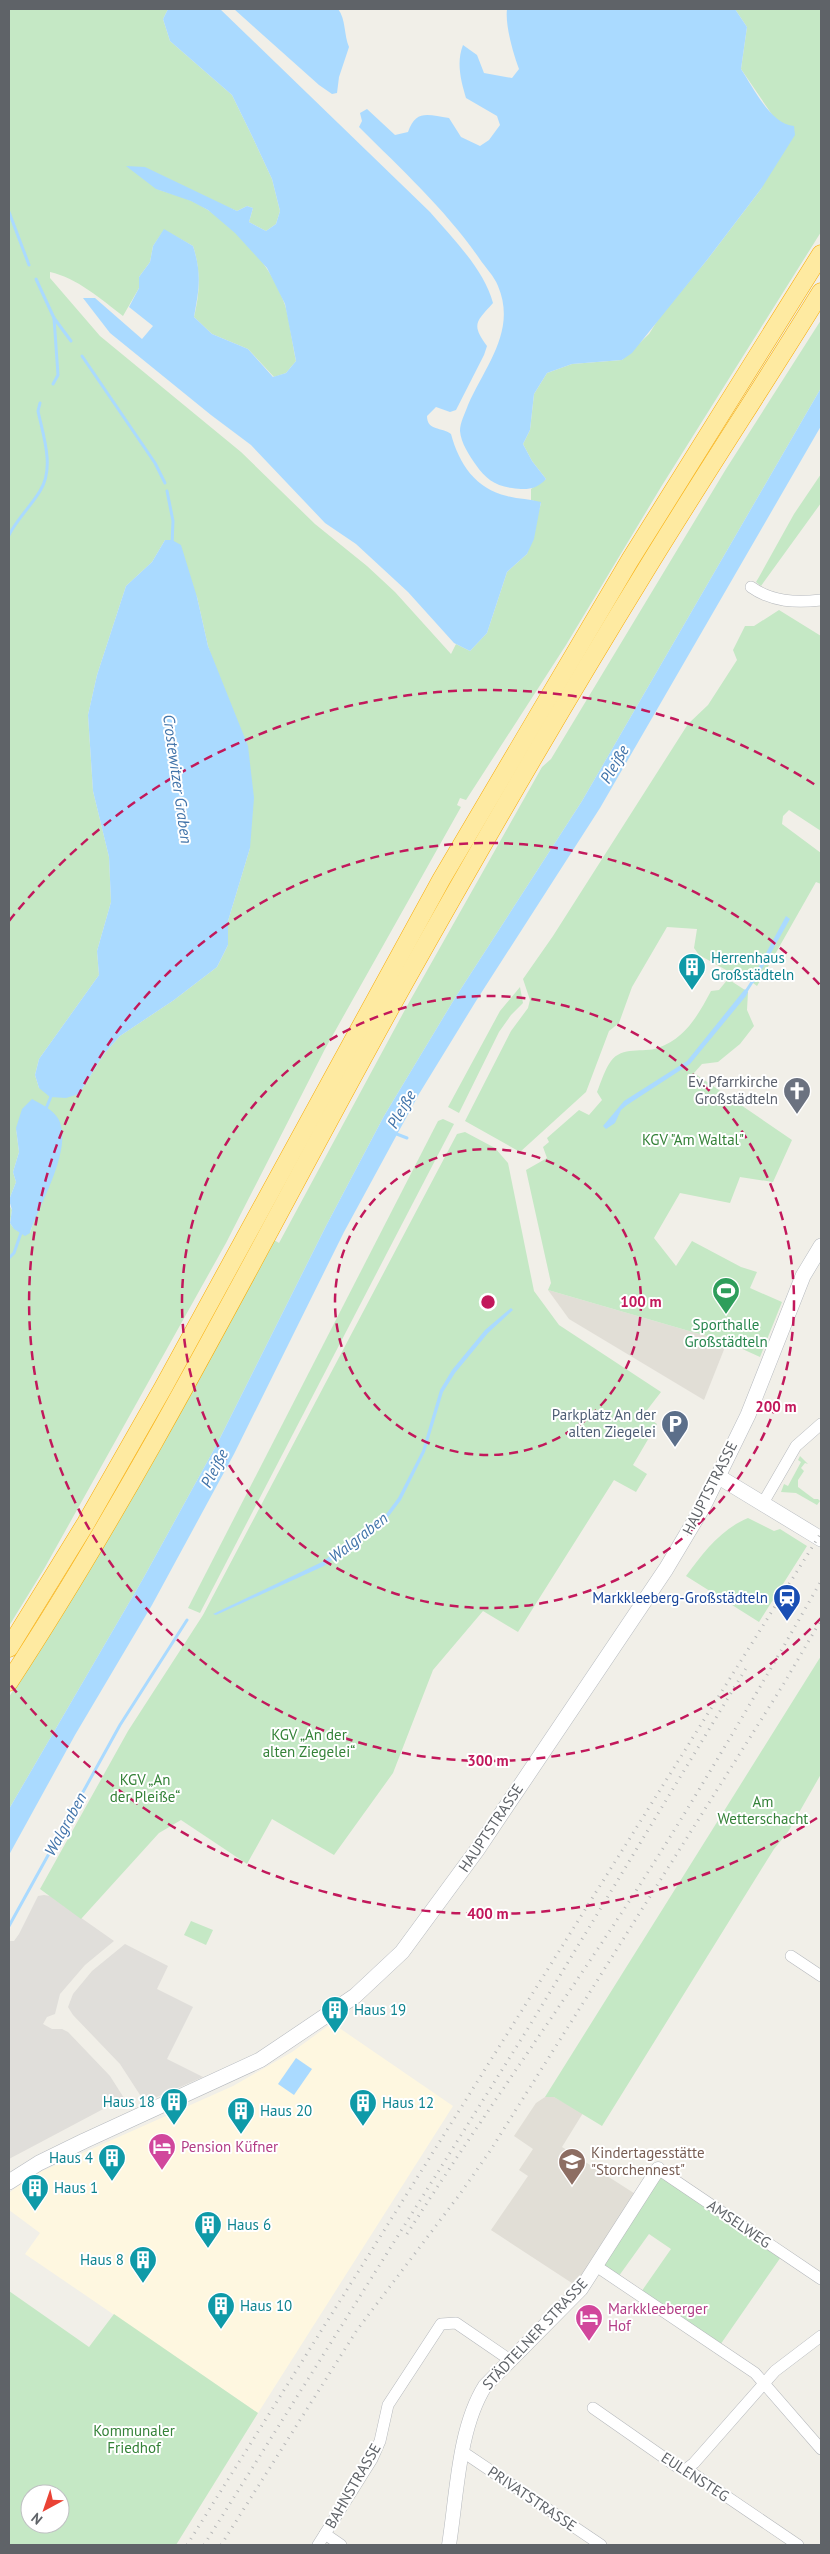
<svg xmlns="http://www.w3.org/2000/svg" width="830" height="2554" viewBox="0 0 830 2554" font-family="'PT Sans',sans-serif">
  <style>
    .commercial { fill: #fef7e0 }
    .industrial { fill: #e0deda }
    .education { fill: #e1ded6 }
    .green { fill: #c5e8c5; fill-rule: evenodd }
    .water { fill: #aadaff }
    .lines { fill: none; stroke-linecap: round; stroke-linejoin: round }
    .stream { stroke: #aadaff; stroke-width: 3 }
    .minor-casing { stroke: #b5b8bc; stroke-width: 12 }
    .tertiary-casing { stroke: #b5b8bc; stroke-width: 15 }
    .secondary-casing { stroke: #b6babf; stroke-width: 16 }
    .trunk-casing { stroke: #f9ab00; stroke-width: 19 }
    .minor { stroke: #fff; stroke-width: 11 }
    .tertiary { stroke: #fff; stroke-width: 14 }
    .secondary { stroke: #fff; stroke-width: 15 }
    .trunk { stroke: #feeaa1; stroke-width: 18 }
    .rail { stroke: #b6b7b8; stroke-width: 3; stroke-dasharray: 1 6; stroke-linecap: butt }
    .ring { fill: none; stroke: #c2185b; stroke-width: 2.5; stroke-dasharray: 9 6 }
    .labels { text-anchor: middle; stroke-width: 4; stroke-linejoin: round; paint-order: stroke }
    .culture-label { font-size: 15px; fill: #0d838f; stroke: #fff; text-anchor: start }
    .worship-label { font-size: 15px; fill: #5b616d; stroke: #fff; text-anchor: end }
    .park-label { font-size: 15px; fill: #348238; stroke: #fff }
    .leisure-label { font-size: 15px; fill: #27864d; stroke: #fff }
    .service-label { font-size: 15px; fill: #4e5e75; stroke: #fff; text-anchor: end }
    .street-label { font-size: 15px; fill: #5f6368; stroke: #fff }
    .transit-label { font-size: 15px; fill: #164399; stroke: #fff; text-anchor: end }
    .hotel-label { font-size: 15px; fill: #b23c85; stroke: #fff; text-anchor: start }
    .education-label { font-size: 15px; fill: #785e54; stroke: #fff; text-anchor: start }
    .water-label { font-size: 16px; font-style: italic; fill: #4174aa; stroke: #fff }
    .centre { fill: #c2185b; stroke: #fff; stroke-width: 2.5 }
    .ring-label { font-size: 15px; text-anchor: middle; font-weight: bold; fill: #c2185b; stroke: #fff; stroke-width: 4; stroke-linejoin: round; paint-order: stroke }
  </style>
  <rect width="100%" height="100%" fill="#f1efe8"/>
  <!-- commercial -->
  <polygon class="commercial" points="332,2023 453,2106 258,2413 25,2254 40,2233 9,2210 9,2193 31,2176 233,2086 292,2052"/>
  <!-- industrial -->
  <g class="industrial">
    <polygon points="44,1895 50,1896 114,1941 85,1965 60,1994 55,2014 47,2017 43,2024 52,2029 62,2029 68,2032 110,2076 124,2098 9,2159 9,1941 14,1941 19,1934 38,1896"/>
    <polygon points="125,1944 168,1966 157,1989 193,2007 167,2059 203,2077 148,2101 142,2098 120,2064 73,2015 68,2007 73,1994 92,1971"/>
  </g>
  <!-- education -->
  <g class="education">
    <polygon points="548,1290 727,1342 704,1400 569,1319"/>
    <polygon points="545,2097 554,2097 583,2113 562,2147 640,2197 581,2289 491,2230 528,2176 519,2170 533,2149 514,2136 536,2103"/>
  </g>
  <!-- green -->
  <g class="green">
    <path d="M9,9H168L163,19L170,41L232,95L252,136L272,179L280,211L276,224L266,231L249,222L253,208L247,206L237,211L208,199L156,189C168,193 181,196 192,201C231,220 271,263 285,305C290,322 292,343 296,361L286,373L274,377L248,349L212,334L194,317C200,292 201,271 193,246L164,230L153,246L150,262L139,277V288L123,316C101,299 77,278 50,272V278L100,336L241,452L315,524L367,566L395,592L451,654L456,644L470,651L487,633L507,572L527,554L541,503L531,500V489L546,479L532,461L523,444L530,430L534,394L547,373L572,364L622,360L649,334L659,318L707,260L761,189L785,126L775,119L741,69L747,27L735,9H821V232L661,487L566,645L466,800L460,798L457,805L461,807L325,1049L226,1243L44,1569L9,1626V1205L12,1210L10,1223C15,1231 20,1233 30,1233L35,1218L16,1128L19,1152L13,1172L16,1182L9,1200ZM165,540L197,597L208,646L221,685L250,848L228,921V945L217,967L174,1000L120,1036L104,1054L79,1094L39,1088L35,1075L39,1059L99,975L97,951L111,902L109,857L93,791L88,715L97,675L126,586L152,562Z"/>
    <polygon points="821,320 821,388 582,801 455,998 384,1116 326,1226 217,1444 144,1577 9,1809 9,1697 53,1628 274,1240 279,1243 407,1006 542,767 551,759 726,469"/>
    <polygon points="821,474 821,503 761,586 756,582 759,577 794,514"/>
    <polygon points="779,610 821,636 821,831 789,810 783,816 782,824 821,853 821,884 816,882 757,986 741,974 737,976 699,955 694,948 697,929 667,927 632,987 619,1023 609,1031 586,1092 520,1152 465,1121 511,1031 528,1008 530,1000 523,979 553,936 688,724 708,705 737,660 733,650 745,626 754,626"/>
    <path d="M728,979L748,992L747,1010L754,1026L740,1044L718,1062L702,1064L694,1073L792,1140L773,1182L740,1177L730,1203L680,1193L654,1238L676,1266L692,1241L741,1267L757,1272L750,1288L782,1302L760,1357L727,1342L548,1290L551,1283L526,1170L547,1158L543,1147L549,1142L547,1138L579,1110L589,1115L602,1100L597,1092C601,1082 605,1069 611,1061C622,1046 643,1053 658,1048C686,1038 698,1015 711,991L719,990Z"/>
    <polygon points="520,987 523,1003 511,1015 499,1032 459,1113 448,1107 500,1011"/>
    <polygon points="443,1119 454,1124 200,1613 188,1608 438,1121"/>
    <polygon points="465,1132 495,1148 508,1163 534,1291 559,1325 661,1392 644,1414 657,1424 633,1465 647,1474 636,1492 614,1480 518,1632 483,1611 433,1670 393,1773 334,1855 272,1819 247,1864 181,1820 159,1833 81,1919 40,1889 128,1731 203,1615 457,1134"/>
    <polygon points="800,1456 808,1464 805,1463 801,1468 804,1471 798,1480 798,1487 814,1499 818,1499 820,1501 817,1505 796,1493 781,1492 784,1484 788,1486 801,1462 798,1460"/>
    <path d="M748,1518L774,1531L780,1529L807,1546L759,1622L686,1576C703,1553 721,1529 748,1518Z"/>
    <polygon points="821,1656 821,1774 788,1832 774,1849 602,2126 554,2097 545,2097"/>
    <polygon points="191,1921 213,1930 206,1945 184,1935"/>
    <polygon points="658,2169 783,2254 718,2348 639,2295 671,2249 649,2234 616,2280 596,2266"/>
    <path d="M9,2291L89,2347L114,2314L258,2413L176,2545H9ZM30,2494H60V2524H30Z"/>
  </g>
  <!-- water -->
  <g class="water">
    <path d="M168,9H220L430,212C453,239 484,269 493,303C476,322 471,324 487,346L484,355L456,410L450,412L436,407L427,416C427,431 442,427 451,434C459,464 476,489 507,496C518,499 530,499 541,502L534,539L527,554L507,572L487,633L470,651L454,643L408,592L356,544L325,523L251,445L211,415L110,333L83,298H95L142,339L153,326L129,307L139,288V277L150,262L153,246L164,229L193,246C202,274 199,290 194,317L212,334L248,349L273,377L286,373L296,361L285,304L267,268L235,233L208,210L191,201L156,189L126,166L145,167L237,211L247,206L253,208L249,222L266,231L276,224L280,211L272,179L252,136L232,95L170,41L163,19Z"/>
    <path d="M234,9H338C346,19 344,36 349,47L339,77L337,93L332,94L319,85Z"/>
    <path d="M507,9H735L747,27L741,69C753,87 771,125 794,126L795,135L761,189L707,260L632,353L622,360L572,364L547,373L534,394L530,430L523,444L532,461L546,479C536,490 526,490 512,488C495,486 485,478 476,465C469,455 461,443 460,431C460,422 465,414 468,405C485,366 517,331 498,286C494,276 485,267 479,258C445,209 401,169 359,127L362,121L360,113L367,109L395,135L408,132C416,109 428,115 449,118L461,137L480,146L489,140L500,125L497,116L466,98C461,81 456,63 463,45L477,55L484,73L512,78L519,69C513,53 505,25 507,9Z"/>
    <polygon points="821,388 821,426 600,808 476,1001 419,1094 344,1232 234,1454 152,1605 75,1735 9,1855 9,1809 144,1577 217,1444 326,1226 384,1116 455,998 582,801"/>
    <polygon points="165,540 172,540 181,545 197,597 208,646 248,746 254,798 250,848 228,921 228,945 217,967 174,1000 120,1036 104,1054 79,1094 66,1098 50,1097 39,1088 35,1075 39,1059 99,975 97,951 111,902 109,857 93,791 88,715 97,675 126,586 152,562"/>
    <polygon points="786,916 790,919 754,983 751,981"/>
    <polygon points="745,989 748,992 746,996 690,1064 627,1105 621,1110 615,1123 606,1129 603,1126 624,1101 687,1061"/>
    <path d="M32,1099C41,1104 54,1110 59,1120C73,1150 39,1205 30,1233L25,1236L14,1229L10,1223L12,1210L9,1200L16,1182L13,1172L19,1152L16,1128L22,1109Z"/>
    <polygon points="511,1308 513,1310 488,1333 455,1373 443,1392 425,1452 401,1500 386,1520 324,1566 216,1615 213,1614 322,1562 384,1517 398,1498 422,1451 440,1390 452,1370 485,1330"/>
    <polygon points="296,2058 312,2069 294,2095 278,2084"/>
  </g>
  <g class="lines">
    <!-- stream -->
    <g class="stream">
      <polyline points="9,212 29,265"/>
      <polyline points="36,279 54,318 71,341"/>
      <polyline points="82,356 155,463 165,483"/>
      <polyline points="53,384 58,375 54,318"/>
      <polyline points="167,491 173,521 172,544"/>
      <path d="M9,535C17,519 31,506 40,491C55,468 43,435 38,411L40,403"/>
      <polyline points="745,993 754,979"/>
      <polyline points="45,1111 52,1094"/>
      <polyline points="394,1133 407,1138"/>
      <polyline points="9,1258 14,1253 22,1230"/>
      <polyline points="9,1926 120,1725 187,1620"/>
    </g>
    <defs>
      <g id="minor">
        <path d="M751,587C772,602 796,603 821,600"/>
        <polyline points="763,1503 796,1446 821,1424"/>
        <polyline points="791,1956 821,1976"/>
        <polyline points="658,2169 821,2279"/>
        <polyline points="596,2266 755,2373 821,2449"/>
        <polyline points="593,2408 676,2466 692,2473 798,2545"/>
        <polyline points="463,2452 601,2545"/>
        <polyline points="685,2470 694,2463 775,2371 821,2336"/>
        <polyline points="325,2534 341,2545"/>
        <polyline points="318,2545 372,2459 380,2441 388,2405 441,2324 456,2323 510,2360"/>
      </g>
      <path id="tertiary" d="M449,2545C457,2495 458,2429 485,2386L581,2289L658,2169"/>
      <g id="secondary">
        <polyline points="719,1477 821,1539"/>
        <polyline points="9,2182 39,2163 84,2141 260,2060 355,1996 402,1952 477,1850 666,1569 703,1507 748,1415 803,1276 821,1246"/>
      </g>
      <g id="trunk">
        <polyline points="9,1648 86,1523 163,1388 441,880 630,560 821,254"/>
        <path d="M9,1682C155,1459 273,1218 403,985C481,846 561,708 644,573C702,478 763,386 821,292"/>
      </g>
    </defs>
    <!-- minor casing -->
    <use href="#minor" class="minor-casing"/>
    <!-- tertiary casing -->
    <use href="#tertiary" class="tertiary-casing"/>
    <!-- secondary casing -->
    <use href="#secondary" class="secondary-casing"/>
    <!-- trunk casing -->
    <use href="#trunk" class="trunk-casing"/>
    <!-- minor -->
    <use href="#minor" class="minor"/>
    <!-- tertiary -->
    <use href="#tertiary" class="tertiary"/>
    <!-- secondary -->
    <use href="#secondary" class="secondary"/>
    <!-- trunk -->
    <use href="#trunk" class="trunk"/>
    <!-- rail -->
    <g class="rail">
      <path d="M407,2234C491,2102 584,1975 667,1842C720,1756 771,1669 821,1581"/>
      <polyline points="187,2545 821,1533"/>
      <polyline points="204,2545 527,2030 748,1665"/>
      <polyline points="221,2545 357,2330 460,2194 490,2151 783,1685 821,1620"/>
    </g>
  </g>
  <!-- distance rings -->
  <g class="ring">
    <circle cx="488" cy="1302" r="153"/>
    <circle cx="488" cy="1302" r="306"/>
    <path d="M821 1618A459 459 0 1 1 821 986"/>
    <path d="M817 1818A612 612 0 0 1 9 1683M9 921A612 612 0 0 1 817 786"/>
  </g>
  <!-- icons -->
  <defs>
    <symbol id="building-pin" viewBox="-11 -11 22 30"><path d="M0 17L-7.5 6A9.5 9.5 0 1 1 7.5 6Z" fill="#0f9aa8" stroke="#fff"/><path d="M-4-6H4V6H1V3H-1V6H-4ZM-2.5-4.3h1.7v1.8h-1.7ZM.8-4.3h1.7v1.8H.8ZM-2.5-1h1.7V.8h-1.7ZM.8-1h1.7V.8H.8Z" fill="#fff"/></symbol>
    <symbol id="church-pin" viewBox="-11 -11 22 30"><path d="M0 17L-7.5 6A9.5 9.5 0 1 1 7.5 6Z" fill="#6b7280" stroke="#fff"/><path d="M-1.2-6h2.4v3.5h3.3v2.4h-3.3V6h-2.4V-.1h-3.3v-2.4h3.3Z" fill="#fff"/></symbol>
    <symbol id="stadium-pin" viewBox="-11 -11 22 30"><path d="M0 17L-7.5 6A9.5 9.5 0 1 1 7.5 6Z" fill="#2e9e5b" stroke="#fff"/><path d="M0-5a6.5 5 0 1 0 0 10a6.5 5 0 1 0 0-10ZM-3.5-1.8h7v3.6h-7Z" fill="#fff"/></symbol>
    <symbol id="parking-pin" viewBox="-11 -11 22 30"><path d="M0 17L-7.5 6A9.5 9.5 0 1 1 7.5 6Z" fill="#5c6f8a" stroke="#fff"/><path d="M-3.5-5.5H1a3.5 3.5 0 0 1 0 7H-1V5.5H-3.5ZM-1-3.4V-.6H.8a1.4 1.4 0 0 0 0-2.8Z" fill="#fff"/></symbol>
    <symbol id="station-pin" viewBox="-11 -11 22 30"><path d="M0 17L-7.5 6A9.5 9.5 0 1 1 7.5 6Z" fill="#1a4fb4" stroke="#fff"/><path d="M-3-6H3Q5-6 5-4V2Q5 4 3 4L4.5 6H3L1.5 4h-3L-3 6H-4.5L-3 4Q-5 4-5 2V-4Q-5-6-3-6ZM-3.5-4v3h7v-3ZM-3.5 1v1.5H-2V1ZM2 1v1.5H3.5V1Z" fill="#fff"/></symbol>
    <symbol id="hotel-pin" viewBox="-11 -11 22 30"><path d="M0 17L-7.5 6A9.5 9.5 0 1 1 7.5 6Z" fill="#d1479c" stroke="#fff"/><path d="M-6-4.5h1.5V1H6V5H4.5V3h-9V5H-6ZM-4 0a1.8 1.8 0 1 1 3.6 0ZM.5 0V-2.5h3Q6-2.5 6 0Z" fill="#fff"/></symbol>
    <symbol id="school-pin" viewBox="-11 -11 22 30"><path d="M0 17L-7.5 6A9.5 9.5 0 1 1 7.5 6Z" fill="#8d6e63" stroke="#fff"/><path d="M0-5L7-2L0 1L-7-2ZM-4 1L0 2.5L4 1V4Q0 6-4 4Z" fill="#fff"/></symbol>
  </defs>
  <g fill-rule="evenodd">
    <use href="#building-pin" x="676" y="951" width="32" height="43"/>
    <use href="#church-pin" x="781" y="1075" width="32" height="43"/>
    <use href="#stadium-pin" x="710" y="1275" width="32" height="43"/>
    <use href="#parking-pin" x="659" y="1408" width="32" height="43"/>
    <use href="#station-pin" x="771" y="1582" width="32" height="43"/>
    <use href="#building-pin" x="319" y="1994" width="32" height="43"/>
    <use href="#building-pin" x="158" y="2086" width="32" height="43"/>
    <use href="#building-pin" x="347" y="2087" width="32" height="43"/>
    <use href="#building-pin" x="225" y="2095" width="32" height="43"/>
    <use href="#hotel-pin" x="146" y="2131" width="32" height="43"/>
    <use href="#building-pin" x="96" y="2142" width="32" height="43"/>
    <use href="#school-pin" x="556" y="2146" width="32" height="43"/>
    <use href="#building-pin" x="19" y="2172" width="32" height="43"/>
    <use href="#building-pin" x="192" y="2209" width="32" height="43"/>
    <use href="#building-pin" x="127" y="2244" width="32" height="43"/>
    <use href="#building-pin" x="205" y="2290" width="32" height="43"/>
    <use href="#hotel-pin" x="573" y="2302" width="32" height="43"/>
  </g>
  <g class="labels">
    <!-- culture labels -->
    <g class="culture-label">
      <text x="711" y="963">Herrenhaus<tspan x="711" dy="17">Großstädteln</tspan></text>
      <text x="354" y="2015">Haus 19</text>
      <text x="155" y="2107" text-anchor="end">Haus 18</text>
      <text x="382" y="2108">Haus 12</text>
      <text x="260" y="2116">Haus 20</text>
      <text x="93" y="2163" text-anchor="end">Haus 4</text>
      <text x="54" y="2193">Haus 1</text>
      <text x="227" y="2230">Haus 6</text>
      <text x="124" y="2265" text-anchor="end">Haus 8</text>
      <text x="240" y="2311">Haus 10</text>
    </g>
    <!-- worship labels -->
    <g class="worship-label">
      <text x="778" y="1087">Ev. Pfarrkirche<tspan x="778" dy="17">Großstädteln</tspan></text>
    </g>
    <!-- park labels -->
    <g class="park-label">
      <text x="693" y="1145">KGV "Am Waltal"</text>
      <text x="309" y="1740">KGV „An der<tspan x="309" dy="17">alten Ziegelei“</tspan></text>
      <text x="145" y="1785">KGV „An<tspan x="145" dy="17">der Pleiße“</tspan></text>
      <text x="763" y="1807">Am<tspan x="763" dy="17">Wetterschacht</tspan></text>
      <text x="134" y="2436">Kommunaler<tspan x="134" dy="17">Friedhof</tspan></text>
    </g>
    <!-- leisure labels -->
    <g class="leisure-label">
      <text x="726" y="1330">Sporthalle<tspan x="726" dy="17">Großstädteln</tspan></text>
    </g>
    <!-- service labels -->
    <g class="service-label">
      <text x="656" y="1420">Parkplatz An der<tspan x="656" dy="17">alten Ziegelei</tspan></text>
    </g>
    <!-- street labels -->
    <g class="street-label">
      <text transform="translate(710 1488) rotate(-63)" y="5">HAUPTSTRASSE</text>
      <text transform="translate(491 1828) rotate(-56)" y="5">HAUPTSTRASSE</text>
      <text transform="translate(739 2224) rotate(34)" y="5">AMSELWEG</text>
      <text transform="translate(535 2334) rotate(-47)" y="5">STÄDTELNER STRASSE</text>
      <text transform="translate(695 2477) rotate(33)" y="5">EULENSTEG</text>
      <text transform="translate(353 2486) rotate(-60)" y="5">BAHNSTRASSE</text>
      <text transform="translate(532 2499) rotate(34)" y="5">PRIVATSTRASSE</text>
    </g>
    <!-- transit labels -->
    <g class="transit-label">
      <text x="768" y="1603">Markkleeberg-Großstädteln</text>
    </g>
    <!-- hotel labels -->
    <g class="hotel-label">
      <text x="181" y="2152">Pension Küfner</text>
      <text x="608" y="2314">Markkleeberger<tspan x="608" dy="17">Hof</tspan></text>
    </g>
    <!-- education labels -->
    <g class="education-label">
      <text x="591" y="2158">Kindertagesstätte<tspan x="591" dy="17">"Storchennest"</tspan></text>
    </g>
    <!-- water labels -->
    <g class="water-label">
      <text transform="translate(614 764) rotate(-60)" y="6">Pleiße</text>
      <text transform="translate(178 779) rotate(82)" y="6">Crostewitzer Graben</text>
      <text transform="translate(401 1109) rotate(-60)" y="6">Pleiße</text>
      <text transform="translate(214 1468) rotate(-63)" y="6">Pleiße</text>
      <text transform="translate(358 1537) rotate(-38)" y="6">Walgraben</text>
      <text transform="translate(65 1824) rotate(-61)" y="6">Walgraben</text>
    </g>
  </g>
  <circle cx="488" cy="1302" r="8" class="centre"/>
  <g class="ring-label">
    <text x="641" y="1307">100 m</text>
    <text x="776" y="1412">200 m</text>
    <text x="488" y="1766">300 m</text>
    <text x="488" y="1919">400 m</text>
  </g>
  <!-- border -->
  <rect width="830" height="2554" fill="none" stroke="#5f6368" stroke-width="20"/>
  <!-- north arrow -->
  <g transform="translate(45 2509) rotate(220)"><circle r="24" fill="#ffffff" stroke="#bfc1c3"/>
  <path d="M0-4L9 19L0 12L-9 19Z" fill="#ea4335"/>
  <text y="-8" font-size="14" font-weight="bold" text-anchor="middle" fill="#5f6368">N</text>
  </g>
</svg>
